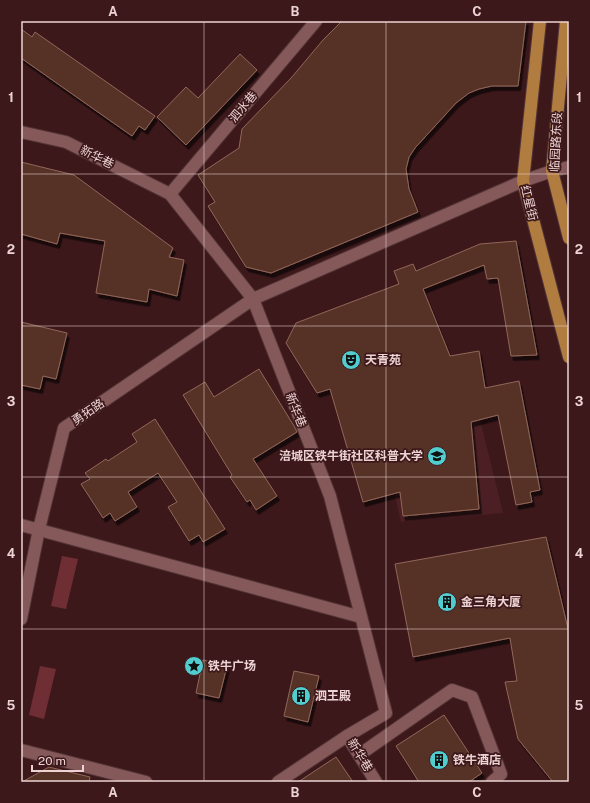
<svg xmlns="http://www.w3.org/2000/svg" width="590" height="803" viewBox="0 0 590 803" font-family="'Public Sans','Noto Sans SC',sans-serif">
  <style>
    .built { fill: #4b1f23 }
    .green { fill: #6e2e34 }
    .building { fill: #563025; stroke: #91675a; filter: url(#shadow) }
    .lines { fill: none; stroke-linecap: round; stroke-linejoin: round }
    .minor-casing { stroke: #533436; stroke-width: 14 }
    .major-casing { stroke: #533436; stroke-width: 14 }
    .minor { stroke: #85595a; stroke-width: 12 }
    .major { stroke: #b07c40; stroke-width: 12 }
    .grid { fill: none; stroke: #edd3d3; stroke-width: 1; stroke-opacity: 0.55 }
    .labels { text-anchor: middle; stroke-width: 3.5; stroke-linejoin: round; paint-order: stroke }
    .street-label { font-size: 12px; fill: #edd3d3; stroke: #3d181b }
    .poi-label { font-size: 12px; font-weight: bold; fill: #edd3d3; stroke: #3d181b; text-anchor: start }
    .neatline { fill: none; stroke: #edd3d3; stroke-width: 1.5 }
    .grid-label { font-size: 13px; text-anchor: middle; font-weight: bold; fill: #edd3d3 }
  </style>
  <defs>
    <filter id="shadow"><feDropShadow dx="2.5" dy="4.5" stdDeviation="0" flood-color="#0009"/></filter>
  </defs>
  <rect width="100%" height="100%" fill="#3d181b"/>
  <!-- built -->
  <polygon class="built" points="469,374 503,513 401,522 372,399"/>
  <!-- green -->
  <g class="green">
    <polygon points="62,556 78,559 66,609 51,606"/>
    <polygon points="40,666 56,669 44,719 29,715"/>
  </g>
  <!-- building -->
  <g class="building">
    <polygon points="342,21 526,21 518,86 492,86 479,89 469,93 456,103 415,148 409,157 406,169 409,189 418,212 271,273 246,267 208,206 215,202 198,175 239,148 242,129 292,77 323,40"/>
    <polygon points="21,29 32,37 35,32 155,116 145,130 139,126 132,136 21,58"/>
    <polygon points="240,54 257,70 186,145 157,117 186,87 198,98"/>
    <polygon points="21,162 74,175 173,248 169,257 184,260 177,296 149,289 147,302 96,293 105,241 60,233 57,244 21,234"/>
    <polygon points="516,241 537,355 511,356 498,278 487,279 484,265 423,289 450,356 479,351 485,388 519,381 540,490 530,492 532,502 516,505 498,415 471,422 479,509 403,516 400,492 363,502 330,389 317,393 286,343 296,323 399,284 394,271 413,264 416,271 480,244"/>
    <polygon points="21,322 67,333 56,379 43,376 40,389 21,385"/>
    <polygon points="259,369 294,426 297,432 253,459 277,496 256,510 250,500 247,502 230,477 232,475 183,395 205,382 214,397"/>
    <polygon points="155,419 225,529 203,542 199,535 189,541 168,507 177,502 158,473 128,492 137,507 115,521 110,513 103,518 81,484 90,479 85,473 106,459 108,461 137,442 132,434"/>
    <polygon points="546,537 569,633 569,782 553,782 518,739 505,682 517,681 510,638 413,657 395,564"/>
    <polygon points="203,660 227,666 219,698 196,693"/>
    <polygon points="294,671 319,676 308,722 284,716"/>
    <polygon points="444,715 482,773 469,782 419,782 396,746"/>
    <polygon points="336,757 353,782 298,782"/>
    <polygon points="49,767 90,777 89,782 22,782"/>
  </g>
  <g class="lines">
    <defs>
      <g id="minor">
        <polyline points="21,132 66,142 170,194 253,299 330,496 386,713 347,736 376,782"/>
        <polyline points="170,194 316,21"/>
        <polyline points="21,525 361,617"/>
        <polyline points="21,619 39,529 64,428 253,299 523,181 552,171 569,167"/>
        <polyline points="21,750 146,782"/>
        <polyline points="359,755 452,690 472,697 501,774 492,782"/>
        <polyline points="278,782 347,736"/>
      </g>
      <g id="major">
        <polyline points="540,21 523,181 569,357"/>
        <polyline points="566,21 552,171 569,238"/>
      </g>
    </defs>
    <!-- minor casing -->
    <use href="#minor" class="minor-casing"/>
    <!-- major casing -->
    <use href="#major" class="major-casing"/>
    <!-- minor -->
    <use href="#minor" class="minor"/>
    <!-- major -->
    <use href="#major" class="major"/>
  </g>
  <!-- grid -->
  <path class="grid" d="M204,21V782M386,21V782M21,174H569M21,326H569M21,477H569M21,629H569"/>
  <!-- icons -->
  <defs>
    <symbol id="theatre-disc" viewBox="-11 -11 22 22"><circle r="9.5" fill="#52cdcf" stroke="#3d181b"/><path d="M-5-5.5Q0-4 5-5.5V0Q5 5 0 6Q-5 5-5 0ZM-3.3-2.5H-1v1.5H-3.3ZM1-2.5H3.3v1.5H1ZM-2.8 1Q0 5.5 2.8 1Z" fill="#111"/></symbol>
    <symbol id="school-disc" viewBox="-11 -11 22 22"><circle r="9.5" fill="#52cdcf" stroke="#3d181b"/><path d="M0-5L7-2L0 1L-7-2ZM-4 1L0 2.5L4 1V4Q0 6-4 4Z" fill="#111"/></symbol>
    <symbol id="building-disc" viewBox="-11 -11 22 22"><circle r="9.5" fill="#52cdcf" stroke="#3d181b"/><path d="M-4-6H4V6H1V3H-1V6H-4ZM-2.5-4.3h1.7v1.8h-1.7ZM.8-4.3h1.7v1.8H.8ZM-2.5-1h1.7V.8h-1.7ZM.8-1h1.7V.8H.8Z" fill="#111"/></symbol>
    <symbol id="sight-disc" viewBox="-11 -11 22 22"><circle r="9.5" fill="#52cdcf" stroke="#3d181b"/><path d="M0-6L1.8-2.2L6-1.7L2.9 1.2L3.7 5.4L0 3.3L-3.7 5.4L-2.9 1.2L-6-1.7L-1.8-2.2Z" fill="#111"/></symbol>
  </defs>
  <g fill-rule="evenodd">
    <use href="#theatre-disc" x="340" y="349" width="22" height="22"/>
    <use href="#school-disc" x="426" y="445" width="22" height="22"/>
    <use href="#building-disc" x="436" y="591" width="22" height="22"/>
    <use href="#sight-disc" x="183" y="655" width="22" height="22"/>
    <use href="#building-disc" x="290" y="685" width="22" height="22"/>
    <use href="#building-disc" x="428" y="749" width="22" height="22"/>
  </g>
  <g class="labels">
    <!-- street labels -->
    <g class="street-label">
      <text transform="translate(243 107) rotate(-50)" y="4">泗水巷</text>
      <text transform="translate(556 142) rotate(-87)" y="4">临园路东段</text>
      <text transform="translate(97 157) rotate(27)" y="4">新华巷</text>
      <text transform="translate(529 203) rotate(76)" y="4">红星街</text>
      <text transform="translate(296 410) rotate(69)" y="4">新华巷</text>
      <text transform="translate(88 412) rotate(-34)" y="4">勇拓路</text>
      <text transform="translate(360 755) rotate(59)" y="4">新华巷</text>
    </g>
    <!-- poi labels -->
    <g class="poi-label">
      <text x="365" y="364">天青苑</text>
      <text x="423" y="460" text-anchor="end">涪城区铁牛街社区科普大学</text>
      <text x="461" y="606">金三角大厦</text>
      <text x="208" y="670">铁牛广场</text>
      <text x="315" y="700">泗王殿</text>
      <text x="453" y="764">铁牛酒店</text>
    </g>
  </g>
  <!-- border -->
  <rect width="590" height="803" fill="none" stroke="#3d181b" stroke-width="44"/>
  <!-- scale -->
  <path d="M32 765v6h51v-6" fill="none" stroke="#edd3d3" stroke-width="2"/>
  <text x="38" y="765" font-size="12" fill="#edd3d3" stroke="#3d181b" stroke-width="3" paint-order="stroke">20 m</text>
  <rect x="22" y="22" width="546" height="759" class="neatline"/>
  <g class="grid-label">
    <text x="113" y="16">A</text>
    <text x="295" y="16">B</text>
    <text x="477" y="16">C</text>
    <text x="11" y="102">1</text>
    <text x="579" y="102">1</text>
    <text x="11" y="254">2</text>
    <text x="579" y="254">2</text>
    <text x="11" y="406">3</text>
    <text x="579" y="406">3</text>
    <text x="11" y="558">4</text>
    <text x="579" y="558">4</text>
    <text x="11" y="710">5</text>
    <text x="579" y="710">5</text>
    <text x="113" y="797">A</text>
    <text x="295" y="797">B</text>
    <text x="477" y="797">C</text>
  </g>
</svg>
